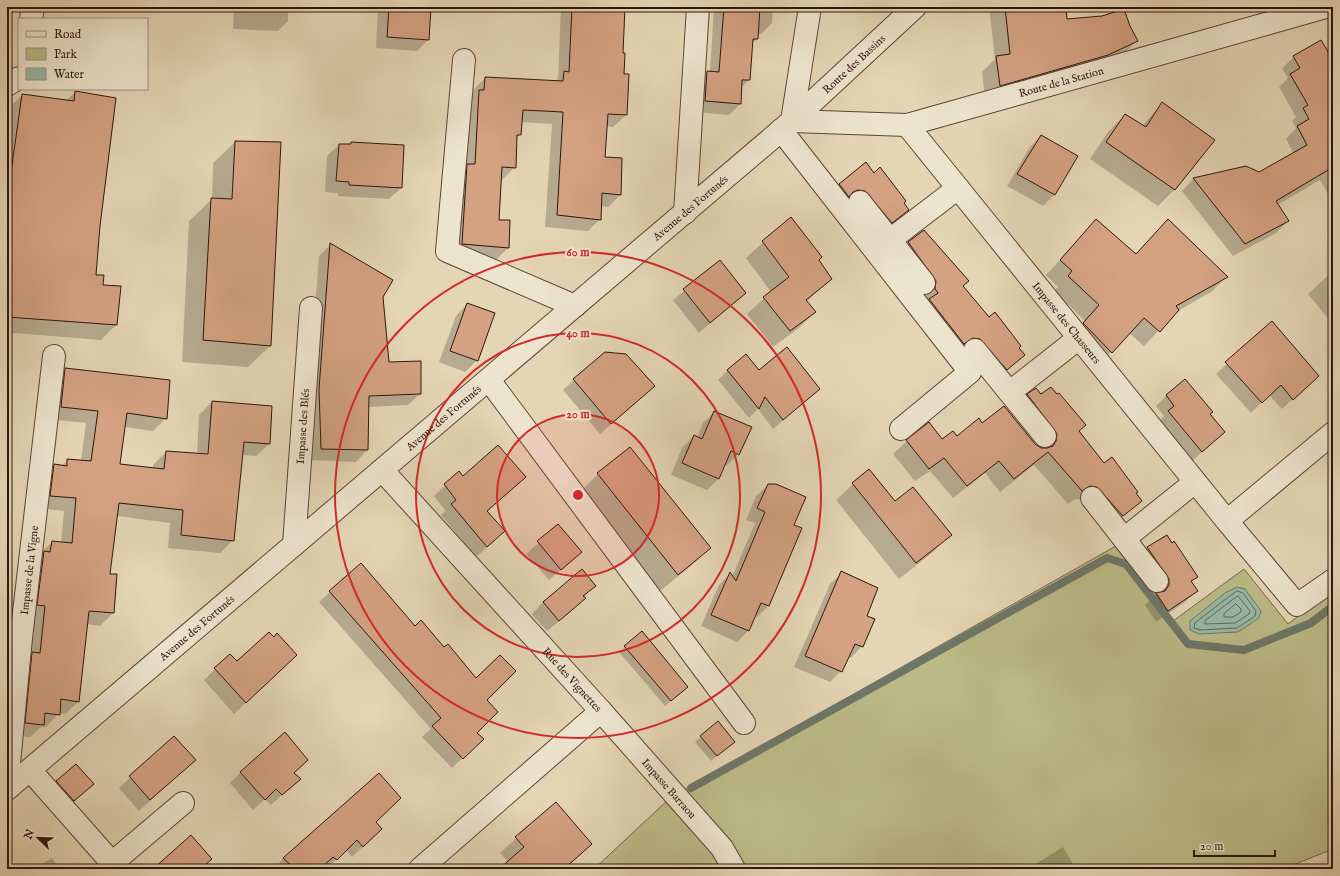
<svg xmlns="http://www.w3.org/2000/svg" width="1340" height="876" viewBox="0 0 1340 876" font-family="'IM FELL English',serif">
  <style>
    .green { fill: #bcbb87; stroke: #766849 }
    .water { fill: #97b9a7; stroke: #6d7769 }
    .shadow { fill: #0003 }
    .lines { fill: none; stroke-linecap: round; stroke-linejoin: round }
    .shore { stroke: #636759; stroke-width: 1 }
    .stream { stroke: #6d7769; stroke-width: 8 }
    .building { fill: #d4a182; stroke: #2f150b }
    .minor-casing { stroke: #5c4535; stroke-width: 24 }
    .minor { stroke: #ede4ce; stroke-width: 22 }
    .ring { fill: none; stroke: #d62828; stroke-width: 2 }
    .labels { text-anchor: middle; stroke-width: 4; stroke-linejoin: round; paint-order: stroke }
    .street-label { font-size: 11px; fill: #2f150b; stroke: #ede4ce }
    .centre { fill: #d62828; stroke: #ede4ce; stroke-width: 2 }
    .ring-label { font-size: 12px; text-anchor: middle; font-weight: bold; fill: #d62828; stroke: #ede4ce; stroke-width: 4; stroke-linejoin: round; paint-order: stroke }
  </style>
  <rect width="100%" height="100%" fill="#e4d5b4"/>
  <filter id="stains"><feTurbulence type="fractalNoise" baseFrequency=".005" numOctaves="4"/><feColorMatrix values="0 0 0 0 .2 0 0 0 0 .09 0 0 0 0 .02 0 0 0 .5 -.17"/></filter>
  <radialGradient id="worn" r=".72"><stop offset=".6" stop-color="#630" stop-opacity="0"/><stop offset="1" stop-color="#630" stop-opacity=".3"/></radialGradient>
  <!-- green -->
  <polygon class="green" points="1123,542 1173,621 1244,569 1288,624 1333,590 1333,849 1283,869 708,869 707,867 705,869 594,869 670,798"/>
  <!-- water -->
  <polygon class="water" points="1237,587 1245,589 1261,611 1259,618 1238,632 1199,634 1190,630 1190,621 1225,593"/>
  <!-- shadow -->
  <g class="shadow">
    <polygon points="234,7 288,7 288,21 278,31 233,29"/>
    <polygon points="378,7 430,7 428,40 417,51 376,48"/>
    <polygon points="561,7 624,7 622,54 626,115 613,127 606,126 604,158 620,195 608,207 601,206 600,219 588,231 545,227 552,124 521,122 520,134 516,138 515,167 502,180 500,179 498,221 508,248 496,260 451,256 467,103 472,98 473,90 485,78 555,81 558,79"/>
    <polygon points="714,7 773,7 772,23 761,34 757,34 757,38 752,44 749,80 741,88 740,104 729,115 694,112 696,83 707,72 710,72"/>
    <polygon points="989,7 1065,7 1066,20 1136,41 1122,56 985,100 982,72 995,59"/>
    <polygon points="1294,57 1333,62 1333,193 1329,196 1320,180 1277,205 1288,221 1276,233 1233,256 1182,191 1193,179 1246,167 1259,173 1294,154 1286,139 1296,128 1292,121 1296,117 1279,87 1288,78 1282,68"/>
    <polygon points="75,92 99,225 95,276 101,285 116,325 101,340 14,333 7,339 7,110 22,95 66,101"/>
    <polygon points="1162,104 1175,189 1158,206 1090,159 1108,132 1125,115 1142,126"/>
    <polygon points="1041,136 1076,156 1054,195 1043,206 1007,186 1030,147"/>
    <polygon points="235,142 270,346 248,367 182,362 189,221 212,199 213,163"/>
    <polygon points="352,143 401,188 389,199 338,196 338,193 325,192 327,156 339,145 350,145"/>
    <polygon points="873,174 908,210 881,233 828,195 839,184"/>
    <polygon points="1168,220 1226,277 1211,292 1176,312 1144,346 1129,333 1096,367 1069,339 1085,321 1054,291 1058,287 1046,275 1096,221 1135,255"/>
    <polygon points="924,231 962,286 1024,355 995,380 961,348 924,300 926,293 897,254"/>
    <polygon points="763,242 818,260 831,279 806,302 815,312 799,328 773,347 747,314 771,292 746,258"/>
    <polygon points="330,245 382,296 388,363 420,394 408,405 368,407 367,450 356,462 310,460 308,401 319,256"/>
    <polygon points="720,262 745,293 699,333 673,300"/>
    <polygon points="1333,271 1333,320 1331,322 1308,294"/>
    <polygon points="467,304 477,360 465,372 439,362 456,316"/>
    <polygon points="1272,322 1307,386 1282,409 1269,395 1251,413 1216,374"/>
    <polygon points="66,369 166,418 153,431 124,427 119,465 153,468 153,465 166,452 197,455 199,415 212,402 269,444 256,456 241,455 233,540 220,553 168,548 170,523 117,516 109,575 113,613 100,626 87,624 78,702 65,714 59,713 46,727 41,727 30,737 13,736 40,554 52,542 61,543 64,511 38,508 42,478 54,465 61,466 68,460 81,461 86,423 48,419 53,381"/>
    <polygon points="728,370 759,372 809,398 773,429 758,409 749,418 718,380"/>
    <polygon points="574,380 654,386 600,434 563,390"/>
    <polygon points="1028,395 1041,395 1085,425 1078,432 1104,464 1140,501 1109,529 1083,500 1075,499 1068,504 1034,465 1000,492 985,473 953,498 930,471 915,481 893,454 907,441 942,441 957,437 982,425 1044,449 1014,409"/>
    <polygon points="1167,395 1209,414 1224,432 1191,462 1158,423 1164,416 1156,406"/>
    <polygon points="714,412 738,454 727,465 724,464 718,479 707,490 671,475 682,448 694,436 697,438 703,423"/>
    <polygon points="459,472 463,477 525,477 487,512 493,542 476,557 441,515 446,511 434,496"/>
    <polygon points="598,474 709,548 692,565 660,591 581,491"/>
    <polygon points="853,484 894,503 950,535 933,552 899,579 836,500"/>
    <polygon points="768,485 793,525 801,529 768,606 757,617 754,616 748,631 737,642 701,626 719,585 730,574 732,577 755,523 746,520 756,496"/>
    <polygon points="558,525 581,552 549,580 526,554"/>
    <polygon points="1166,536 1197,576 1191,582 1197,591 1185,602 1156,622 1145,605 1158,593 1158,590 1136,559 1147,548"/>
    <polygon points="361,565 415,627 485,700 476,733 482,739 452,768 422,737 431,729 319,602"/>
    <polygon points="842,573 865,616 862,646 851,658 848,657 841,671 830,682 794,667 830,584"/>
    <polygon points="594,585 573,610 547,631 532,614 543,602"/>
    <polygon points="274,639 296,655 234,714 204,680 215,669 237,663"/>
    <polygon points="625,647 681,692 665,706 619,652"/>
    <polygon points="174,737 194,760 139,811 119,788"/>
    <polygon points="701,737 728,747 711,761 695,742"/>
    <polygon points="241,772 293,773 299,779 271,805 265,799 253,810 230,783"/>
    <polygon points="57,782 92,784 62,812 46,793"/>
    <polygon points="556,803 591,844 565,869 500,869 508,862 500,853"/>
    <polygon points="374,822 370,840 352,857 346,850 326,869 322,866 319,869 274,869 284,858"/>
    <polygon points="1063,847 1076,869 1029,869 1031,867"/>
    <polygon points="52,858 59,869 34,869"/>
  </g>
  <g class="lines">
    <!-- shore -->
    <g class="shore">
      <polygon points="1237,591 1243,593 1256,611 1255,616 1237,628 1200,630 1194,628 1195,623"/>
      <polygon points="1238,596 1250,611 1249,614 1235,623 1205,624 1205,621"/>
      <polygon points="1236,604 1241,609 1241,612 1233,617 1224,617 1224,614"/>
    </g>
    <!-- stream -->
    <polyline class="stream" points="691,788 1107,558 1126,564 1188,644 1244,650 1311,623 1333,606"/>
  </g>
  <!-- building -->
  <g class="building">
    <polygon points="389,7 431,7 429,40 387,37"/>
    <polygon points="572,7 625,7 623,53 625,53 624,74 629,74 627,115 608,114 605,157 622,158 621,195 602,193 601,220 557,215 563,112 523,110 521,135 517,135 516,168 502,167 499,220 510,220 509,248 462,244 467,164 475,164 479,90 484,90 485,77 563,81 564,71 569,72"/>
    <polygon points="724,7 760,7 758,39 753,39 750,80 742,80 741,104 705,101 707,71 719,72"/>
    <polygon points="1005,7 1066,7 1067,19 1102,16 1124,9 1130,26 1138,41 1108,55 1000,86 996,56 1010,54"/>
    <polygon points="1321,40 1333,60 1333,167 1276,201 1289,221 1245,244 1193,178 1246,166 1259,172 1307,145 1297,126 1309,119 1303,108 1308,105 1290,74 1300,68 1293,56"/>
    <polygon points="75,91 116,98 100,226 96,275 104,275 103,285 121,286 117,325 7,317 7,201 22,94 74,101"/>
    <polygon points="1162,102 1215,140 1175,190 1106,142 1125,114 1146,127"/>
    <polygon points="1041,135 1078,156 1055,195 1017,174"/>
    <polygon points="235,141 281,142 271,346 203,340 211,198 232,199"/>
    <polygon points="351,142 404,145 402,188 349,185 349,182 336,181 339,144 351,144"/>
    <polygon points="866,162 874,173 880,167 906,201 904,203 909,210 892,223 865,191 858,190 853,192 849,197 839,184"/>
    <polygon points="791,217 822,257 819,260 832,279 806,300 816,312 790,331 763,297 789,277 762,241"/>
    <polygon points="1096,219 1136,254 1168,219 1228,277 1176,306 1179,310 1160,332 1144,318 1112,353 1083,323 1099,305 1068,276 1072,271 1060,260"/>
    <polygon points="924,230 969,281 963,286 989,317 995,312 1021,346 1019,348 1025,355 1007,370 980,339 973,338 964,344 929,299 938,293 935,289 936,281 908,242"/>
    <polygon points="330,243 393,280 383,297 389,362 421,361 421,394 369,396 368,450 321,449 319,389"/>
    <polygon points="720,260 746,293 710,323 683,289"/>
    <polygon points="467,303 495,313 478,361 450,351"/>
    <polygon points="1272,321 1319,376 1293,400 1281,385 1262,403 1225,362"/>
    <polygon points="787,347 820,389 783,420 765,397 759,409 727,370 746,354 759,370"/>
    <polygon points="605,352 626,354 655,386 611,424 573,379"/>
    <polygon points="65,368 170,380 167,419 127,413 120,464 164,469 166,451 208,454 212,401 272,406 270,444 244,442 234,541 181,535 183,510 119,503 110,574 117,574 114,613 89,611 79,702 61,699 60,715 45,713 44,725 25,723 32,652 40,653 45,606 37,605 44,551 50,552 52,541 72,543 76,498 50,496 54,464 67,466 67,459 91,461 98,411 61,407"/>
    <polygon points="1185,379 1213,412 1210,414 1225,432 1202,452 1168,411 1174,406 1166,395"/>
    <polygon points="1051,387 1057,394 1059,393 1086,425 1079,431 1104,463 1112,457 1138,492 1136,493 1142,501 1123,516 1097,487 1090,486 1082,491 1048,452 1014,479 999,461 967,486 944,458 929,469 906,440 929,422 942,439 953,431 957,436 979,418 982,423 1004,406 1035,444 1041,448 1047,448 1053,446 1056,441 1057,434 1027,394 1036,388 1041,394"/>
    <polygon points="714,411 752,427 739,455 731,451 719,479 682,463 694,435 702,439"/>
    <polygon points="498,445 526,477 487,511 505,531 487,547 451,504 456,500 444,484 459,471 463,476"/>
    <polygon points="630,447 711,548 678,575 597,473"/>
    <polygon points="869,469 895,501 913,487 952,535 916,563 852,483"/>
    <polygon points="768,484 776,484 806,497 794,525 802,528 769,606 761,603 749,631 711,615 730,572 736,581 765,512 757,508"/>
    <polygon points="558,524 582,552 561,570 537,541"/>
    <polygon points="1167,535 1172,543 1174,541 1198,577 1191,581 1198,591 1168,611 1156,593 1165,591 1169,585 1169,579 1147,547"/>
    <polygon points="361,563 415,626 421,620 444,647 448,644 476,678 500,655 516,671 487,700 498,712 477,733 484,739 463,759 432,726 441,718 329,591"/>
    <polygon points="582,569 596,586 583,596 586,598 559,621 543,602"/>
    <polygon points="841,571 878,588 867,616 875,619 863,647 855,644 842,672 805,656"/>
    <polygon points="642,631 688,687 671,701 624,646"/>
    <polygon points="269,632 274,637 277,633 297,655 246,703 214,668 230,654 237,661"/>
    <polygon points="718,721 735,742 717,756 700,736"/>
    <polygon points="285,732 308,760 294,773 301,779 282,795 276,789 265,800 240,772"/>
    <polygon points="174,736 196,760 150,800 129,776"/>
    <polygon points="76,764 94,784 74,801 56,781"/>
    <polygon points="379,773 401,798 376,822 382,829 363,847 357,840 337,860 333,857 320,869 295,869 283,858"/>
    <polygon points="556,802 592,844 564,869 499,869 524,847 515,837"/>
    <polygon points="191,835 212,859 200,869 153,869"/>
  </g>
  <g class="lines">
    <defs>
      <g id="minor">
        <polyline points="31,19 33,7"/>
        <polyline points="464,60 447,251 575,306"/>
        <polyline points="7,85 19,78"/>
        <path id="s1" d="M792,121L907,125L1326,7"/>
        <path id="s2" d="M792,121L915,7"/>
        <path id="s3" d="M907,125L1227,521L1333,433"/>
        <polyline points="781,130 970,372 901,429"/>
        <polyline points="860,202 924,283"/>
        <polyline points="685,213 698,7"/>
        <polyline points="890,240 958,188"/>
        <polyline points="975,350 1045,436"/>
        <polyline points="489,380 744,723"/>
        <polyline points="1010,392 1079,338"/>
        <path id="s4" d="M382,470L601,711L420,869"/>
        <polyline points="1092,498 1157,581"/>
        <polyline points="1227,521 1297,605 1333,580"/>
        <polyline points="1124,539 1195,482"/>
        <path id="s5" d="M294,545L311,308"/>
        <path id="s6" d="M601,711L722,848L734,869"/>
        <polyline points="30,770 112,863 183,803"/>
        <path id="s7" d="M7,784L21,638L54,356"/>
        <path id="s8" d="M7,789L792,121L810,7"/>
      </g>
    </defs>
    <!-- minor casing -->
    <use href="#minor" class="minor-casing"/>
    <!-- minor -->
    <use href="#minor" class="minor"/>
  </g>
  <!-- distance rings -->
  <circle cx="578" cy="495" r="81" fill="#d62828" fill-opacity=".12"/>
  <g class="ring">
    <circle cx="578" cy="495" r="81"/>
    <circle cx="578" cy="495" r="162"/>
    <circle cx="578" cy="495" r="243"/>
  </g>
  <g class="labels">
    <!-- street labels -->
    <g class="street-label">
      <text dy="4" stroke="none"><textPath href="#s2" startOffset="84">Route des Bassins</textPath></text>
      <text dy="4" stroke="none"><textPath href="#s1" startOffset="275">Route de la Station</textPath></text>
      <text dy="4" stroke="none"><textPath href="#s8" startOffset="897">Avenue des Fortunés</textPath></text>
      <text dy="4" stroke="none"><textPath href="#s3" startOffset="254">Impasse des Chasseurs</textPath></text>
      <text dy="4" stroke="none"><textPath href="#s8" startOffset="573">Avenue des Fortunés</textPath></text>
      <text dy="4" stroke="none"><textPath href="#s5" startOffset="119">Impasse des Blés</textPath></text>
      <text dy="4" stroke="none"><textPath href="#s7" startOffset="215">Impasse de la Vigne</textPath></text>
      <text dy="4" stroke="none"><textPath href="#s8" startOffset="249">Avenue des Fortunés</textPath></text>
      <text dy="4" stroke="none"><textPath href="#s4" startOffset="283">Rue des Vignettes</textPath></text>
      <text dy="4" stroke="none"><textPath href="#s6" startOffset="103">Impasse Barraou</textPath></text>
    </g>
  </g>
  <circle cx="578" cy="495" r="6" class="centre"/>
  <g class="ring-label">
    <text x="578" y="256">60 m</text>
    <text x="578" y="337">40 m</text>
    <text x="578" y="418">20 m</text>
  </g>
  <!-- margin -->
  <rect width="1340" height="876" fill="none" stroke="#e4d5b4" stroke-width="24"/>
  <rect x="8" y="8" width="1324" height="860" fill="none" stroke="#2f150b" stroke-width="2"/>
  <rect x="12" y="12" width="1316" height="852" fill="none" stroke="#2f150b"/>
  <!-- legend -->
  <rect x="18" y="18" width="130" height="72" fill="#ede4ce" stroke="#a19180"/>
  <rect x="26" y="31" width="20" height="6" fill="#ede4ce" stroke="#a19180"/>
  <text x="54" y="38" font-size="12" fill="#2f150b">Road</text>
  <rect x="26" y="48" width="20" height="12" fill="#bcbb87" stroke="#a19180"/>
  <text x="54" y="58" font-size="12" fill="#2f150b">Park</text>
  <rect x="26" y="68" width="20" height="12" fill="#97b9a7" stroke="#a19180"/>
  <text x="54" y="78" font-size="12" fill="#2f150b">Water</text>
  <!-- north arrow -->
  <g transform="translate(38 838) rotate(293)" stroke="#ede4ce" stroke-width="3" paint-order="stroke">
  <path d="M0-3L7 15L0 10L-7 15Z" fill="#2f150b"/>
  <text y="-6" font-size="11" font-weight="bold" text-anchor="middle" fill="#2f150b">N</text>
  </g>
  <!-- scale -->
  <path d="M1194 850v6h81v-6" fill="none" stroke="#2f150b" stroke-width="2"/>
  <text x="1200" y="850" font-size="12" fill="#2f150b" stroke="#ede4ce" stroke-width="3" paint-order="stroke">20 m</text>
  <rect width="100%" height="100%" filter="url(#stains)"/>
  <rect width="100%" height="100%" fill="url(#worn)"/>
</svg>
